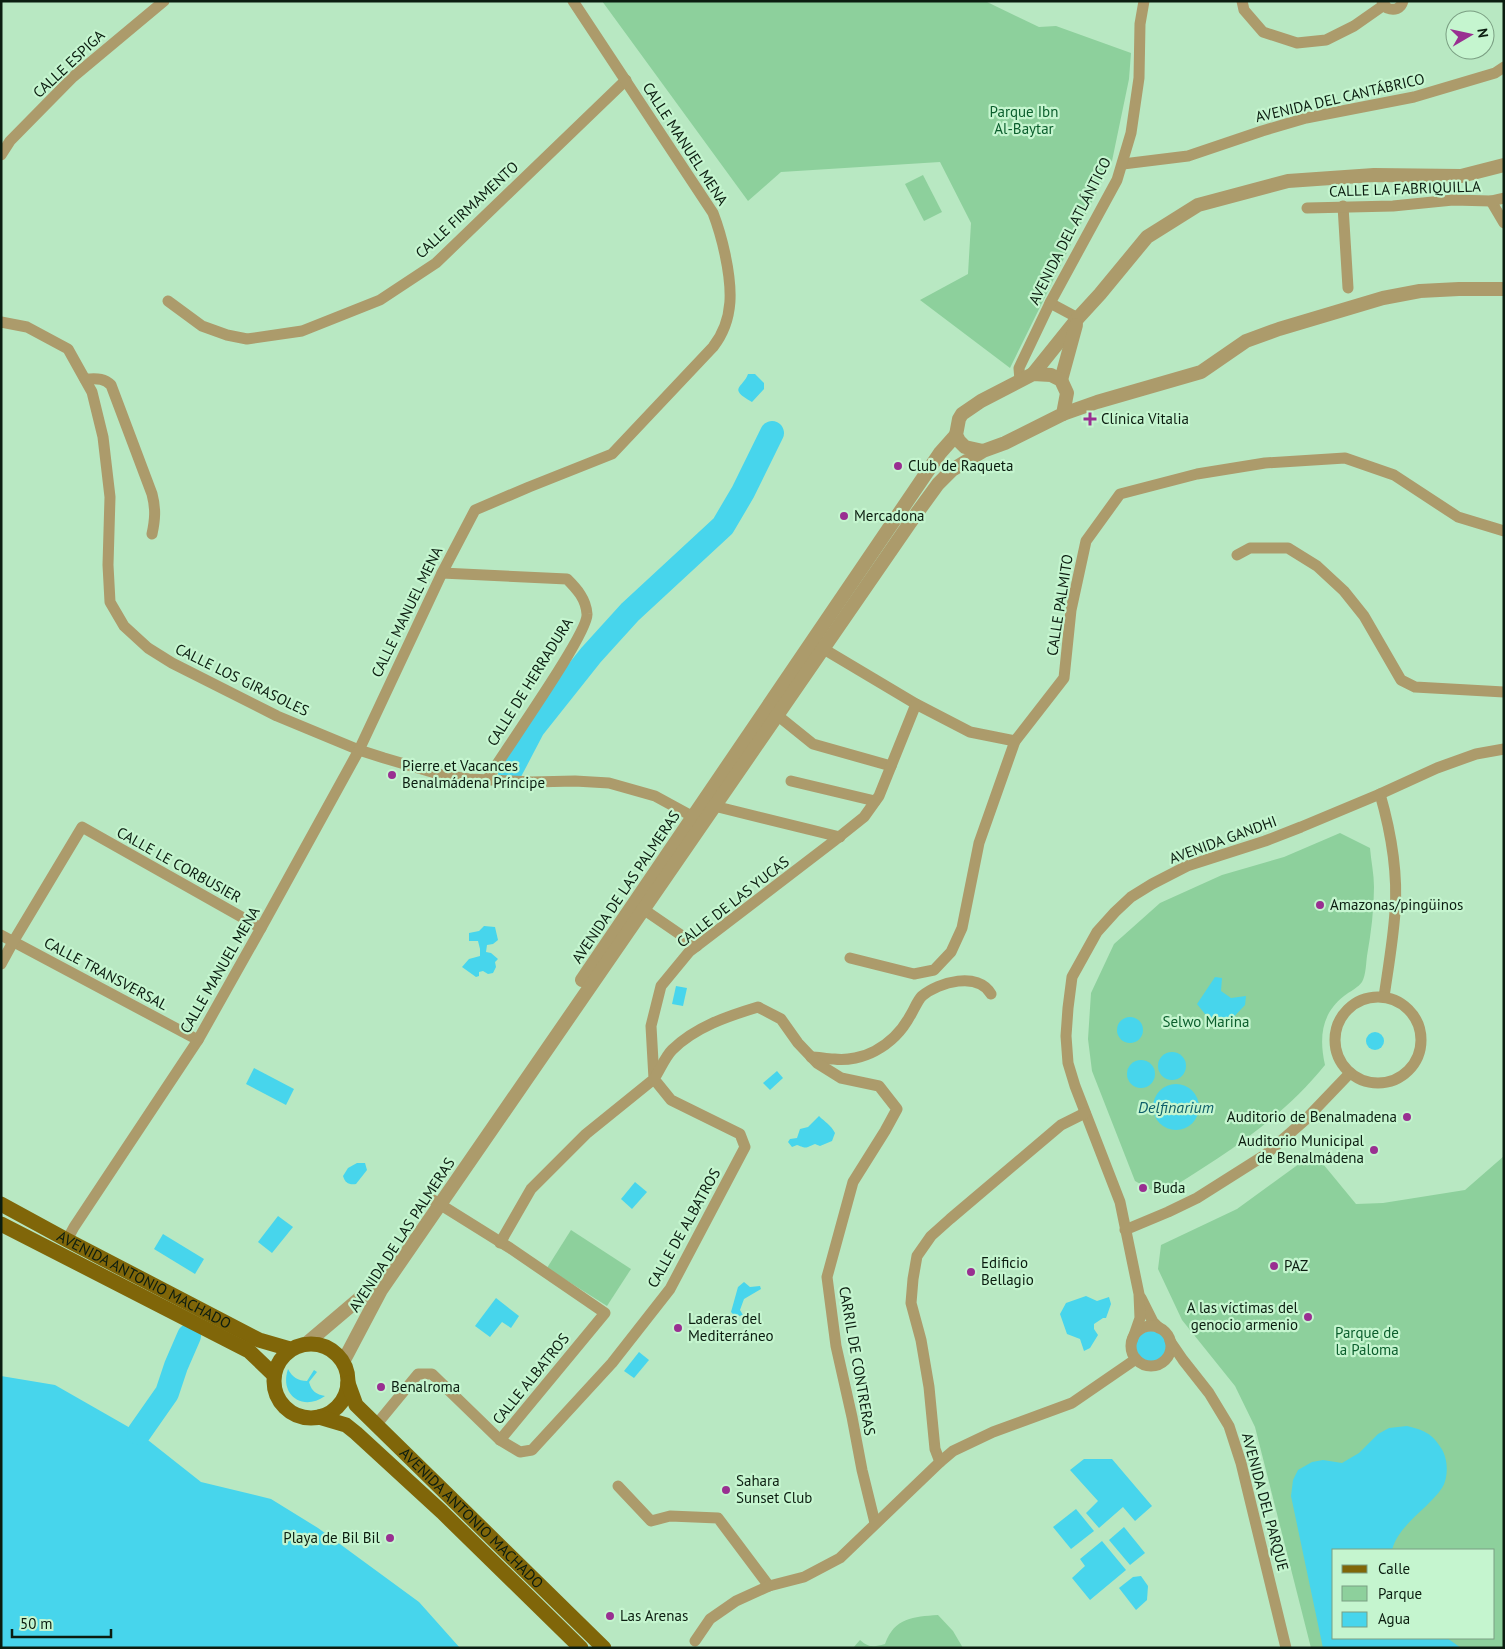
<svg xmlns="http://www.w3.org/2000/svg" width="1505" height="1649" viewBox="0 0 1505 1649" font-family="'PT Sans',sans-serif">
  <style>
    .green { fill: #8dd09c; fill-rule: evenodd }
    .water { fill: #47d5ec }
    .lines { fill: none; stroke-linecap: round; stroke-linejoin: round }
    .river { stroke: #47d5ec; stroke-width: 24 }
    .minor { stroke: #ac9b6b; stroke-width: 11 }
    .tertiary { stroke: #ac9b6b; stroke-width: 14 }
    .primary { stroke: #806609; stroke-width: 15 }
    .poi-dot { fill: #992f91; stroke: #c5f5cf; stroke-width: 2 }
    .labels { text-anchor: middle; stroke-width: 4.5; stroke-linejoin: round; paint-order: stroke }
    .street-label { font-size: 15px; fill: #0b1d10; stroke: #c5f5cf }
    .park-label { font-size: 15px; fill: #0b5e2d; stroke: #c5f5cf }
    .poi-label { font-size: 15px; fill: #0b1d10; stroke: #c5f5cf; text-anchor: start }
    .water-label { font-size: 16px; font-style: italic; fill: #0f5f6b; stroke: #c5f5cf }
  </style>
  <rect width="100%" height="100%" fill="#b8e8c2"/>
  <!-- green -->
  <g class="green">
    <polygon points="602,1 985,1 1039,27 1056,26 1131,53 1129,79 1112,161 1010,368 920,300 968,274 971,223 940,162 781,172 748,201"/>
    <polygon points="923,175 942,212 924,221 905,184"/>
    <path d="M1340,833L1370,848C1371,861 1374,874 1374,887C1374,910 1371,933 1367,956C1366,963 1366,975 1362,982C1359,987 1349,992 1344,996C1321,1014 1319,1038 1325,1065C1281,1120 1220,1158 1160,1195L1135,1181L1092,1071L1088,1039L1091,993L1114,944L1160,903L1222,875L1284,857Z"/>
    <path d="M1314,1153L1356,1204L1383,1203L1465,1190L1504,1156V1648H1311L1255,1427L1235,1386L1182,1320L1158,1269L1161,1245L1237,1209ZM1334,1550H1494V1638H1334Z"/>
    <polygon points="571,1230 631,1269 607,1306 547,1268"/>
    <path d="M938,1615L953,1631L963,1648H853L860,1640C869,1648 874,1647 885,1644C895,1617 913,1617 938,1615Z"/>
  </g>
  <!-- water -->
  <g class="water">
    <path d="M748,374H755L764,383V389L752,402C727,388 743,388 748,374Z"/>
    <polygon points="484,926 495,927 498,940 493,944 487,945 486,952 491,953 498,959 495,962 496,967 493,973 488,974 483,971 479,972 479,976 476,977 462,967 469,959 480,956 480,949 478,941 469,941 469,933 479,931"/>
    <polygon points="1215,977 1222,978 1221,991 1231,998 1246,996 1245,1005 1229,1022 1217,1029 1197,1004"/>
    <polygon points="676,986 687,988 683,1006 672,1004"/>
    <circle cx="1130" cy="1030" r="13"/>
    <circle cx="1375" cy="1041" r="9"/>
    <circle cx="1172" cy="1066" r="14"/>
    <circle cx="1141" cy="1074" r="14"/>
    <polygon points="254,1068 294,1089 286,1105 246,1084"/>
    <polygon points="777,1071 783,1078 770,1090 763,1083"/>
    <circle cx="1176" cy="1107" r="23"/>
    <path d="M819,1116C825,1122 831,1125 835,1133L832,1141L820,1146L815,1144C805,1148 808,1149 797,1145L792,1147L788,1142L790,1139L797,1138L800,1129L808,1127Z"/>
    <path d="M357,1163H365L367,1170L356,1184C349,1185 345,1183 343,1176L348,1168Z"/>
    <polygon points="635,1182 647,1192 632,1209 621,1199"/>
    <polygon points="278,1216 293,1227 272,1253 258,1242"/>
    <polygon points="163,1234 204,1259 195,1274 154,1249"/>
    <polygon points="744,1282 750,1287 760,1286 761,1289 744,1299 740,1310 743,1315 736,1317 731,1312 738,1287"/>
    <polygon points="1086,1296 1097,1301 1109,1297 1111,1304 1106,1318 1103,1318 1094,1324 1094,1329 1098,1335 1090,1348 1084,1351 1080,1339 1067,1334 1060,1314 1066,1303"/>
    <polygon points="496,1298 519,1316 511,1328 502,1322 490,1337 475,1326"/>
    <circle cx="1151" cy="1347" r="16"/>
    <polygon points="639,1352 649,1360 634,1378 624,1371"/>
    <path d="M288,1369C292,1377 298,1381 307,1381L314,1370L317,1372L309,1382C312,1392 316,1394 325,1396C303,1412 279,1395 288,1369Z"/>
    <polygon points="1,1376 55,1385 139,1433 201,1482 271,1499 318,1528 419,1602 460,1648 1,1648"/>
    <path d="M1407,1426C1423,1430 1432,1433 1441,1448C1448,1458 1449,1477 1442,1488C1427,1510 1399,1524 1392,1550H1334V1638H1447L1461,1648H1323L1291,1496L1293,1480L1298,1470L1312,1462L1323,1460L1342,1463L1359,1453L1378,1434L1389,1428Z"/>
    <polygon points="1084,1459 1112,1459 1152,1506 1135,1521 1123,1507 1099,1528 1086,1513 1098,1501 1070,1470"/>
    <polygon points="1076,1509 1094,1531 1071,1549 1053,1527"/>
    <polygon points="1124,1527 1145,1553 1130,1565 1109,1540"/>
    <polygon points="1102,1541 1126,1570 1090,1600 1072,1578 1085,1566 1080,1559"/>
    <polygon points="1141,1576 1148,1586 1147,1600 1136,1610 1119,1588 1133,1577"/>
  </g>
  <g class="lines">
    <!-- river -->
    <g class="river">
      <polyline points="510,772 533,728 591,655 630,612 723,526 743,492 772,433"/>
      <polyline points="139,1433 167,1393 176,1366 189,1336"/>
    </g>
    <!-- minor -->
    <g class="minor">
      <polyline points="1242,1 1244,10 1263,32 1297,43 1326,40 1354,26 1384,5"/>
      <path d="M1382,1L1387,8C1394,11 1401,9 1403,1"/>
      <polyline points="1,155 10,141 73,77 164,1"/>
      <polyline points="1123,164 1188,156 1262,131 1306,118 1414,97 1495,73 1504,67"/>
      <polyline points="1491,201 1504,223"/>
      <polyline points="1343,206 1348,288"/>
      <polyline points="1307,208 1393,206 1453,200 1491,201 1504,198"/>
      <polyline points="168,301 202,326 227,335 247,339 302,331 380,300 436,263 626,80"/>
      <polyline points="1050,303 1078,318"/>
      <polyline points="1,322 27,327 68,349 92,392 103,437 110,497 108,565 110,602 124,626 148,648 172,663 277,716 359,750 384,758 442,775 469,779 532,782 575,781 609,783 655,796 699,820"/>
      <path d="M85,379C95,379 103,377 111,385L152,494C156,509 155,520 152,534"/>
      <polyline points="1020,381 1019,368 1050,303 1117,180 1131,133 1139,78 1140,24 1144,1"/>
      <polyline points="1237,555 1250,548 1288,548 1317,566 1344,591 1364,616 1401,680 1415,687 1504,692"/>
      <path d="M442,573L567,579C577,589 586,599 587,614C589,633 502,754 487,780"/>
      <polyline points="817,645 916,704 970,732 1015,741 1064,678 1071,610 1086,541 1120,494 1197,474 1265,463 1345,458 1394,475 1458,517 1504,531"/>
      <polyline points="777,715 813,744 891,766"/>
      <polyline points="791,781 875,801"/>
      <path d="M1380,794C1391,832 1398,873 1395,912C1393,941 1388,969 1384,997"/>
      <polyline points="714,806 840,837"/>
      <polyline points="643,909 697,946"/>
      <polyline points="1,935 198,1040"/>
      <polyline points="850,958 914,974 934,970 951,952 962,928 979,843 1015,741"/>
      <polyline points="1,964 13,942 82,827 261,928"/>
      <circle cx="1378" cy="1040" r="43"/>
      <path d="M811,1057C819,1057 826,1059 834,1059C847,1061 864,1057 875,1051C890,1043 902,1031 910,1016C914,1010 917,1001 922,996C939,982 978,971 991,994"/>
      <polyline points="433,1200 510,1248 605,1313 500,1440"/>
      <polyline points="1125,1230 1168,1212 1197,1198 1265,1155 1305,1120 1350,1073"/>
      <path d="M67,1240L74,1227L198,1040L261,928L359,750L442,573L475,510L529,487L612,454L713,347C735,319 732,287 725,254C722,240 718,226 713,213L573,1"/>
      <polyline points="500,1243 531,1189 586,1134 654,1079 651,1026 661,986 689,952 834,841 864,817 879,796 916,704"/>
      <polyline points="1141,1298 1153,1322 1159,1328"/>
      <circle cx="1151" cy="1346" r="20"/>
      <polyline points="1132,1341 1140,1318 1139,1294 1120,1202 1075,1086 1068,1063 1066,1036 1068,1008 1072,977 1097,932 1115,912 1131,897 1152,884 1187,866 1265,841 1301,827 1380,794 1437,768 1476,754 1504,749"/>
      <polyline points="1170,1341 1183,1360 1209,1393 1229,1426 1241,1463 1286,1648"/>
      <path d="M376,1425L418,1374H432L500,1440L520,1452L532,1450L612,1363L670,1289L745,1147L740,1134L671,1100L654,1079C660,1070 665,1057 672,1050C695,1027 728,1016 758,1007L781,1019L798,1043L817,1063L841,1078L879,1086L897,1109L885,1131L853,1182L827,1277L836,1346L852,1417L862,1470L875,1523"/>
      <polyline points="940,1462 935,1449 929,1387 921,1340 911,1303 913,1279 917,1256 931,1236 950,1219 1061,1125 1085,1113"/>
      <polyline points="618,1486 651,1521 670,1516 718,1518 769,1586"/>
      <polyline points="695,1641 710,1619 736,1601 769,1586 804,1577 840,1558 940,1462 953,1451 993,1432 1072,1403 1136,1359"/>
    </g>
    <!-- tertiary -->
    <g class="tertiary">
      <polyline points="1033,374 1078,318 1100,294 1147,237 1198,205 1288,181 1374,175 1461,176 1504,165"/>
      <polyline points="1061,380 1076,325"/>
      <polyline points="1063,414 1097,402 1201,372 1246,341 1279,329 1383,298 1420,291 1459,289 1504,289"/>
      <polyline points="582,980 940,453 956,435"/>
      <polyline points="307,1343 373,1287 381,1275"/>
      <polyline points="343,1362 381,1290 914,517 938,484 952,470 983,451 1005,443 1063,414 1067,393 1061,380 1051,375 1033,374 981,401 962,414 959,419 956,435 959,441 965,447 983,451"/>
    </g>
    <!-- primary -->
    <g class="primary">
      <path id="s1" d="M1,1204L67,1240L259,1340L290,1349"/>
      <polyline points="1,1224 249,1351 274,1375"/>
      <circle cx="311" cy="1381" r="37"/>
      <path id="s2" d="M348,1383L356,1405L604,1648"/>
      <polyline points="319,1417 346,1425 356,1433 442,1512 581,1648"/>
    </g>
  </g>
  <!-- markers -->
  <g class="poi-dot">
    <path d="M1087.5 411.5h5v5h5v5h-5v5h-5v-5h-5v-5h5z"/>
    <circle cx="898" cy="466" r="5"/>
    <circle cx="844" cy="516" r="5"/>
    <circle cx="392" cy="775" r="5"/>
    <circle cx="1320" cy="905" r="5"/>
    <circle cx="1407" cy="1117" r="5"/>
    <circle cx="1374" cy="1150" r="5"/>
    <circle cx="1143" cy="1188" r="5"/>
    <circle cx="1274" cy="1266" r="5"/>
    <circle cx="971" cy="1272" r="5"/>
    <circle cx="1308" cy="1317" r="5"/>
    <circle cx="678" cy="1328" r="5"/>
    <circle cx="381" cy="1387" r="5"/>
    <circle cx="726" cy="1490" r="5"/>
    <circle cx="390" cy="1538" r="5"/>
    <circle cx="610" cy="1616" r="5"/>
  </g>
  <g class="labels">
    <!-- street labels -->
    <g class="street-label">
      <text transform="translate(69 64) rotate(-43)" y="5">CALLE ESPIGA</text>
      <text transform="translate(1340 98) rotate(-13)" y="5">AVENIDA DEL CANTÁBRICO</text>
      <text transform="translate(685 144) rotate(57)" y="5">CALLE MANUEL MENA</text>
      <text transform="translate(1405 189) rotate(-2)" y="5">CALLE LA FABRIQUILLA</text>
      <text transform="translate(467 210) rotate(-43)" y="5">CALLE FIRMAMENTO</text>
      <text transform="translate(1070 231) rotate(-63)" y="5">AVENIDA DEL ATLÁNTICO</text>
      <text transform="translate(1060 605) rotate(-81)" y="5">CALLE PALMITO</text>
      <text transform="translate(407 612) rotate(-64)" y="5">CALLE MANUEL MENA</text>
      <text transform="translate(242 680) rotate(26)" y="5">CALLE LOS GIRASOLES</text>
      <text transform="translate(530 682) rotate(-58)" y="5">CALLE DE HERRADURA</text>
      <text transform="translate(1223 840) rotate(-20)" y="5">AVENIDA GANDHI</text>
      <text transform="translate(179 865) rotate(29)" y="5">CALLE LE CORBUSIER</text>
      <text transform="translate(626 887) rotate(-56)" y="5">AVENIDA DE LAS PALMERAS</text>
      <text transform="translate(733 902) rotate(-38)" y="5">CALLE DE LAS YUCAS</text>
      <text transform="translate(220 970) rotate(-60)" y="5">CALLE MANUEL MENA</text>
      <text transform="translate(106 974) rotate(28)" y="5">CALLE TRANSVERSAL</text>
      <text transform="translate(684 1228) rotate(-61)" y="5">CALLE DE ALBATROS</text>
      <text transform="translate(402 1235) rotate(-57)" y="5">AVENIDA DE LAS PALMERAS</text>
      <text dy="5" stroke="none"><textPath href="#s1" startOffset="162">AVENIDA ANTONIO MACHADO</textPath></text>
      <text transform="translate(857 1361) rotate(80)" y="5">CARRIL DE CONTRERAS</text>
      <text transform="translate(531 1379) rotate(-51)" y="5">CALLE ALBATROS</text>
      <text transform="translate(1265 1502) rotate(75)" y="5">AVENIDA DEL PARQUE</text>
      <text dy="5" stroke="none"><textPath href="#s2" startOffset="185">AVENIDA ANTONIO MACHADO</textPath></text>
    </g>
    <!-- park labels -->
    <g class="park-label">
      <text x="1024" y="117">Parque Ibn<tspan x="1024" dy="17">Al-Baytar</tspan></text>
      <text x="1206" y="1027">Selwo Marina</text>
      <text x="1367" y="1338">Parque de<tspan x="1367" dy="17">la Paloma</tspan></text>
    </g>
    <!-- poi labels -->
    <g class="poi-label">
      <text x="1101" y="424">Clínica Vitalia</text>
      <text x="908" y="471">Club de Raqueta</text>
      <text x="854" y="521">Mercadona</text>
      <text x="402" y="771">Pierre et Vacances<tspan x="402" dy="17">Benalmádena Príncipe</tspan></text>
      <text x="1330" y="910">Amazonas/pingüinos</text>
      <text x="1397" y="1122" text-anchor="end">Auditorio de Benalmadena</text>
      <text x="1364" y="1146" text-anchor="end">Auditorio Municipal<tspan x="1364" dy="17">de Benalmádena</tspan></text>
      <text x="1153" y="1193">Buda</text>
      <text x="981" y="1268">Edificio<tspan x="981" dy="17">Bellagio</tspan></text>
      <text x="1284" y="1271">PAZ</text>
      <text x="1298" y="1313" text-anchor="end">A las víctimas del<tspan x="1298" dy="17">genocio armenio</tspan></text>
      <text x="688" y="1324">Laderas del<tspan x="688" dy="17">Mediterráneo</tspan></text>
      <text x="391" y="1392">Benalroma</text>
      <text x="736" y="1486">Sahara<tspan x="736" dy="17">Sunset Club</tspan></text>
      <text x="380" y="1543" text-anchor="end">Playa de Bil Bil</text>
      <text x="620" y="1621">Las Arenas</text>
    </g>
    <!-- water labels -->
    <g class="water-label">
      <text x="1176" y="1113">Delfinarium</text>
    </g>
  </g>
  <!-- border -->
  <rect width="1505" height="1649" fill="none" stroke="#0b1d10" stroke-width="5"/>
  <!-- legend -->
  <rect x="1332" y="1549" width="162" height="90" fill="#c5f5cf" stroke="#7b9f83"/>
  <rect x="1342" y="1565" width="25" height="8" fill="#806609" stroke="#7b9f83"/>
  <text x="1378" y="1574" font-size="15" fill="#0b1d10">Calle</text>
  <rect x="1342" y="1586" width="25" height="15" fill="#8dd09c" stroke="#7b9f83"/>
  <text x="1378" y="1599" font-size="15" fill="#0b1d10">Parque</text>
  <rect x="1342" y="1612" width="25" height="15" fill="#47d5ec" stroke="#7b9f83"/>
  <text x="1378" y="1624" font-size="15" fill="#0b1d10">Agua</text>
  <!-- north arrow -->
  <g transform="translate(1470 35) rotate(81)"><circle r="24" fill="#c5f5cf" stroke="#7b9f83"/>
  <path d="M0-4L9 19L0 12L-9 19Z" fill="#992f91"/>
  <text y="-8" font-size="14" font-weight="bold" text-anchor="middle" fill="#0b1d10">N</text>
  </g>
  <!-- scale -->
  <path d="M12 1629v8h99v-8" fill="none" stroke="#0b1d10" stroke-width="2.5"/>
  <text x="20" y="1629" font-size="15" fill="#0b1d10" stroke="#c5f5cf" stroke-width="4" paint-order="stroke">50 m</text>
</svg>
